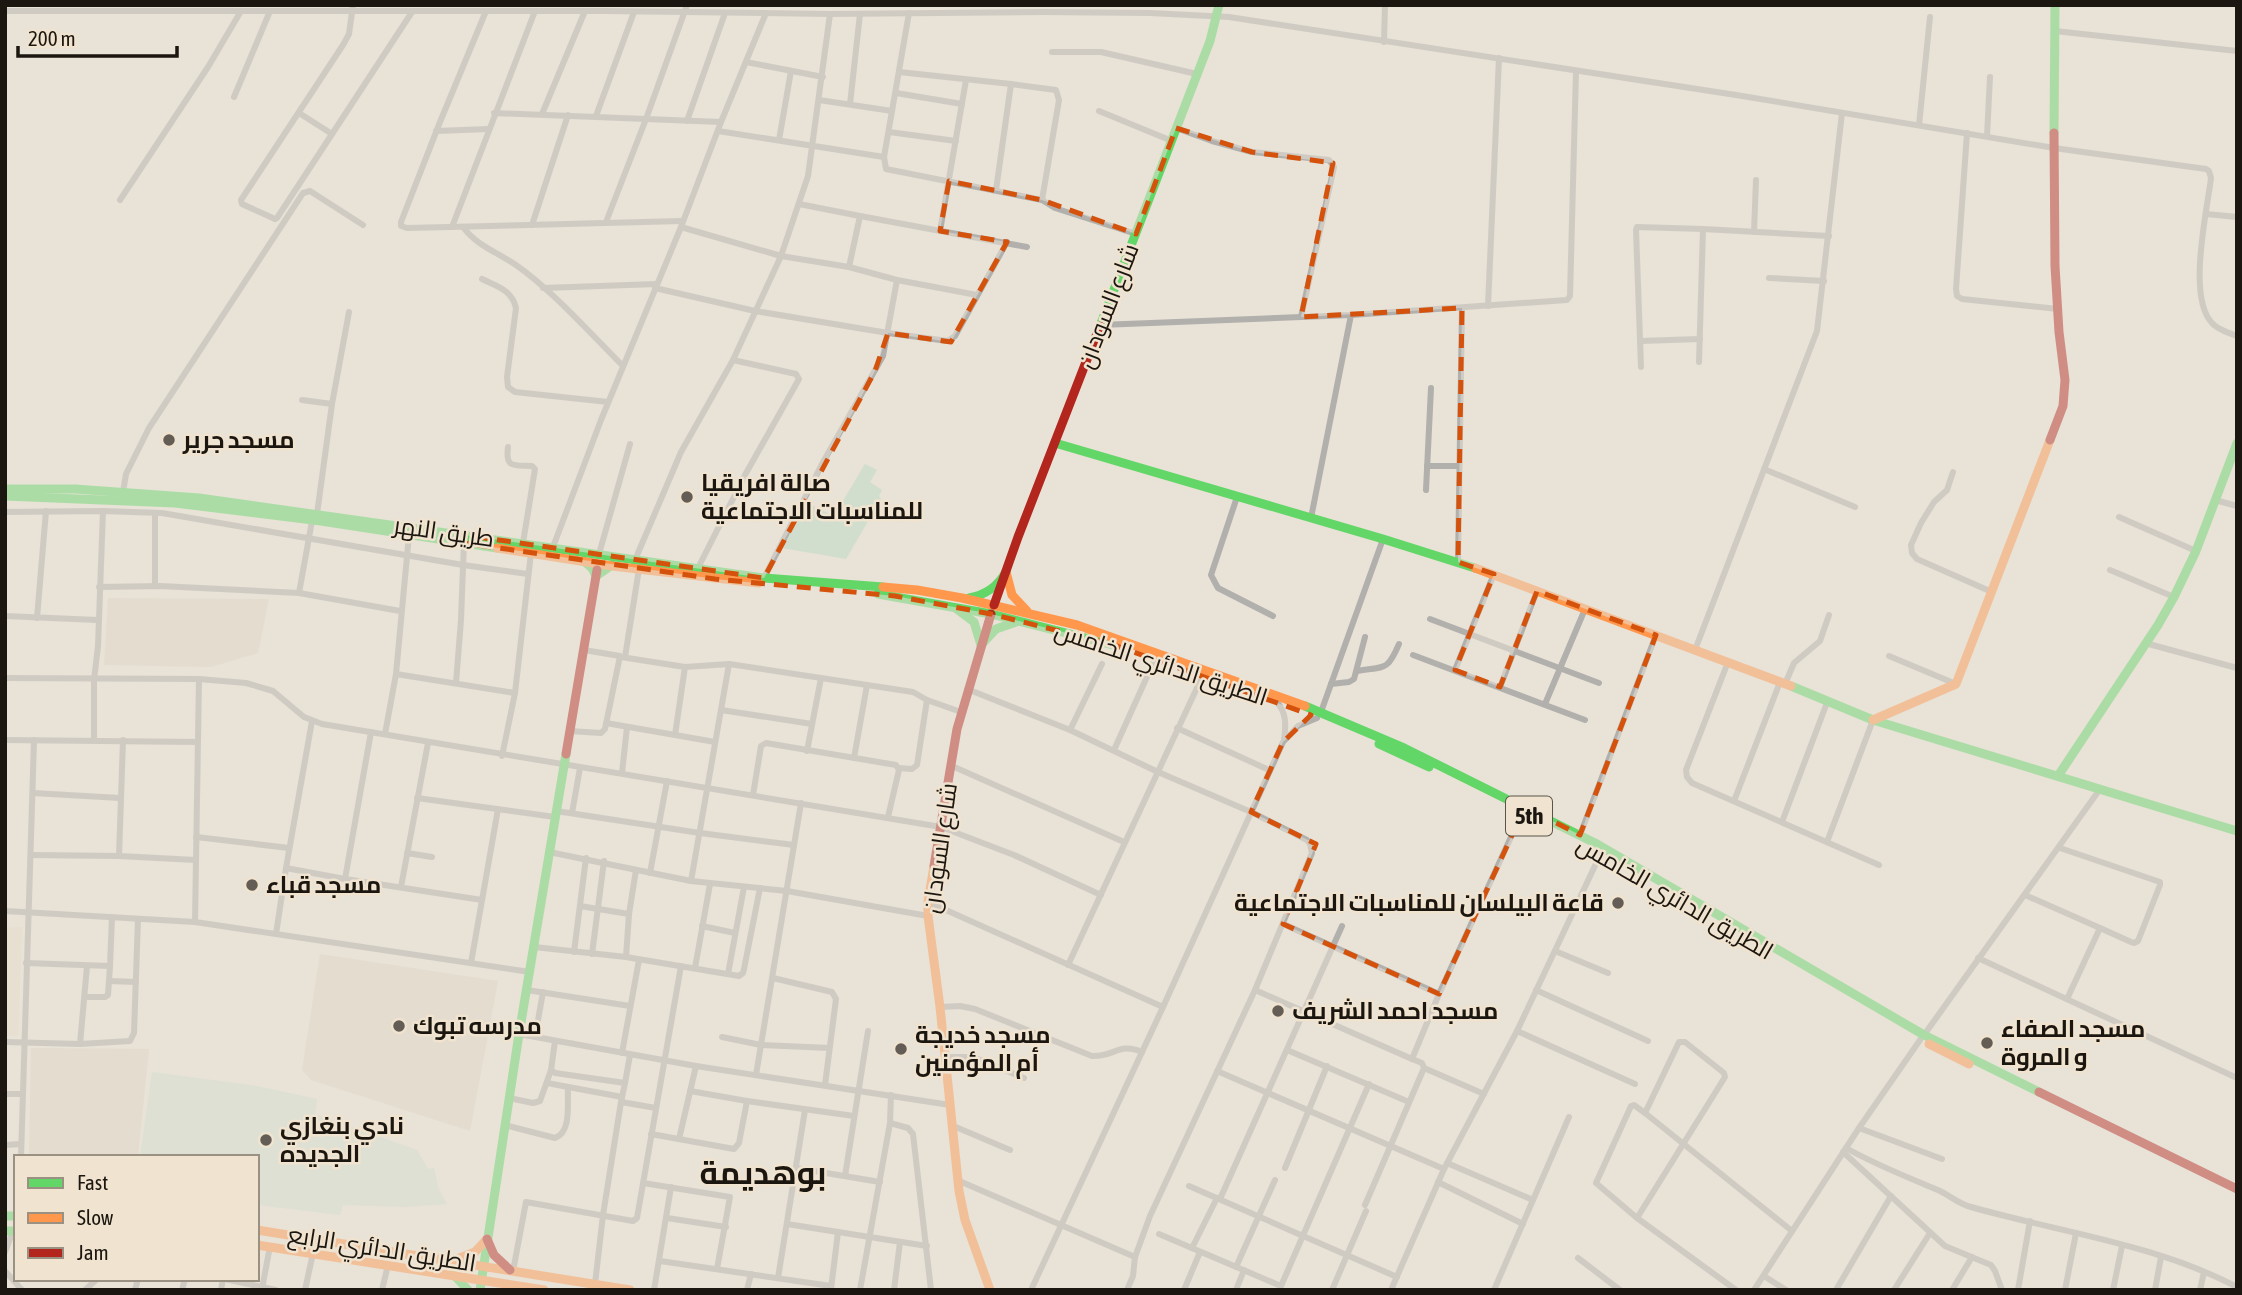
<svg xmlns="http://www.w3.org/2000/svg" width="2242" height="1295" viewBox="0 0 2242 1295" font-family="'Asap Condensed',Cairo,sans-serif">
  <style>
    .built { fill: #e7dbc8 }
    .education { fill: #dfd5c6 }
    .green { fill: #d1dece }
    .lines { fill: none; stroke-linecap: round; stroke-linejoin: round }
    .street { stroke: #b2b0ac; stroke-width: 6 }
    .fast { stroke: #63d668; stroke-width: 9 }
    .slow { stroke: #ff974d; stroke-width: 9 }
    .jam { stroke: #b3261e; stroke-width: 9 }
    .marked { fill: none; stroke: #d4520c; stroke-width: 5; stroke-dasharray: 14 9; stroke-linejoin: round }
    .poi-dot { fill: #635d55; stroke: #f0e3cf; stroke-width: 2.5 }
    .labels { text-anchor: middle; stroke-width: 5; stroke-linejoin: round; paint-order: stroke }
    .shield { fill: #f0e3cf; stroke: #5b5449; stroke-width: 2 }
    .shield-label { font-size: 23px; font-weight: bold; fill: #1b160f }
    .street-label { font-size: 24px; fill: #1b160f; stroke: #f0e3cf }
    .poi-label { font-size: 24px; font-weight: bold; fill: #1b160f; stroke: #f0e3cf; text-anchor: start }
    .district-label { font-size: 32px; font-weight: bold; fill: #1b160f; stroke: #f0e3cf }
  </style>
  <rect width="100%" height="100%" fill="#e8e2d7"/>
  <!-- built -->
  <polygon class="built" points="5,927 22,927 18,1036 5,1036"/>
  <!-- education -->
  <g class="education">
    <polygon points="108,598 269,599 258,653 211,667 104,665"/>
    <polygon points="320,954 498,981 470,1131 311,1080 302,1070"/>
    <polygon points="31,1048 149,1049 138,1157 29,1157"/>
  </g>
  <!-- green -->
  <g class="green">
    <polygon points="865,464 877,470 870,482 882,490 879,496 881,499 846,559 782,548 807,503 834,516"/>
    <polygon points="152,1072 257,1086 317,1099 315,1114 417,1150 428,1169 434,1168 439,1190 447,1204 406,1207 343,1205 340,1215 257,1205 257,1157 140,1157"/>
  </g>
  <g class="lines">
    <!-- street -->
    <g class="street">
      <polyline points="353,5 349,34 343,45 241,200 242,204 275,219 277,218 412,12"/>
      <path d="M5,11H607L830,14L1044,12L1150,13L1229,17L1736,95L2054,148L2206,169L2209,171L2211,178C2207,211 2187,297 2212,323C2218,330 2229,333 2237,336"/>
      <polyline points="486,11 440,122 401,222 401,226 407,228 682,221"/>
      <polyline points="909,13 884,157 886,169 1042,200 1055,208 1136,234"/>
      <polyline points="2055,31 2237,51"/>
      <polyline points="1384,42 1385,5"/>
      <polyline points="1052,52 1101,52 1197,74"/>
      <polyline points="746,62 823,77"/>
      <polyline points="899,72 1011,84 996,190"/>
      <polyline points="1011,84 1056,90 1059,100 1042,200"/>
      <polyline points="896,93 962,104"/>
      <polyline points="234,97 270,11"/>
      <polyline points="819,100 892,111"/>
      <polyline points="850,104 860,14"/>
      <polyline points="1099,111 1172,141"/>
      <polyline points="299,113 332,134"/>
      <polyline points="494,113 721,122"/>
      <polyline points="542,114 585,11"/>
      <polyline points="596,116 634,12"/>
      <polyline points="687,121 725,13"/>
      <polyline points="1919,125 1930,17"/>
      <polyline points="1176,128 1212,141 1252,152 1329,160 1334,167 1301,317"/>
      <polyline points="436,131 489,129"/>
      <polyline points="718,131 884,157"/>
      <polyline points="889,132 956,141"/>
      <polyline points="1967,133 1956,289 1957,296 1962,299 2058,309"/>
      <polyline points="1987,136 1990,77"/>
      <polyline points="779,140 791,71"/>
      <polyline points="120,200 208,67 241,11"/>
      <polyline points="799,204 860,216 849,267"/>
      <polyline points="2206,214 2237,217"/>
      <polyline points="860,216 1027,247"/>
      <polyline points="606,222 646,119 687,5"/>
      <polyline points="532,225 568,115"/>
      <polyline points="452,227 535,11"/>
      <path d="M463,227C477,246 497,252 516,265C553,291 590,333 623,366"/>
      <polyline points="681,227 781,256 849,267 897,280 977,295"/>
      <polyline points="940,231 966,80"/>
      <polyline points="1754,232 1756,180"/>
      <polyline points="1769,278 1824,281"/>
      <path d="M482,279C498,287 512,290 516,308L507,377L508,387L515,392L608,402"/>
      <polyline points="543,288 657,284"/>
      <polyline points="655,288 755,311 888,333 948,341 955,336 1007,242"/>
      <polyline points="1488,306 1499,58"/>
      <polyline points="1100,325 1351,315 1567,300 1570,296 1576,71"/>
      <polyline points="1640,341 1700,339"/>
      <polyline points="1699,362 1703,229"/>
      <polyline points="1641,367 1636,230 1637,227 1703,229 1829,236"/>
      <polyline points="302,400 332,404"/>
      <path d="M508,447C505,469 514,465 532,466L535,469L523,543"/>
      <polyline points="1427,466 1459,466"/>
      <polyline points="1764,469 1855,507"/>
      <polyline points="1953,472 1947,490 1934,502 1921,523 1911,545 1912,553 1917,559 1992,592"/>
      <polyline points="1426,490 1431,388"/>
      <polyline points="123,492 126,474 149,428 303,193 310,191 363,225"/>
      <polyline points="1237,497 1211,575 1218,588 1273,616"/>
      <polyline points="2215,500 2237,506"/>
      <polyline points="5,512 103,511 162,513 463,565 528,574"/>
      <polyline points="155,513 155,586"/>
      <polyline points="317,514 332,404 349,312"/>
      <polyline points="2119,517 2196,551"/>
      <polyline points="1311,518 1351,315"/>
      <polyline points="553,547 601,420 681,227 721,122 766,13"/>
      <polyline points="599,554 630,444"/>
      <polyline points="635,560 681,452 733,360 781,256 808,176 830,14"/>
      <polyline points="1458,562 1462,308"/>
      <polyline points="698,568 745,475 799,379 796,374 733,360"/>
      <polyline points="2110,570 2174,597"/>
      <polyline points="764,578 822,464 883,356 897,280"/>
      <polyline points="99,587 160,586 299,593 400,611"/>
      <polyline points="299,593 312,521"/>
      <polyline points="5,616 97,620"/>
      <polyline points="37,618 46,511"/>
      <polyline points="1430,619 1599,683"/>
      <polyline points="2145,643 2237,668"/>
      <polyline points="1695,650 1817,331 1842,113"/>
      <polyline points="1413,655 1585,720"/>
      <polyline points="1889,656 1956,684"/>
      <polyline points="621,657 685,667"/>
      <polyline points="625,657 639,569"/>
      <polyline points="1728,662 1686,770 1687,777 1692,783 1879,865"/>
      <polyline points="1455,670 1494,574"/>
      <path d="M1357,671C1385,666 1387,672 1399,644"/>
      <polyline points="396,674 515,693"/>
      <polyline points="5,678 199,679 246,683 273,691 304,717 322,724 941,827 1014,855 1101,895"/>
      <polyline points="456,683 461,620 464,542"/>
      <polyline points="1331,684 1349,682 1354,679 1365,637"/>
      <polyline points="1785,684 1794,663 1820,641 1829,615"/>
      <polyline points="1500,687 1537,591"/>
      <polyline points="967,689 1070,730 1158,772 1251,812 1307,840 1310,844 1312,853 1255,990 1150,1216 1135,1257 1133,1276 1127,1290"/>
      <path d="M1276,701C1287,713 1286,725 1284,740"/>
      <polyline points="1545,704 1585,609"/>
      <polyline points="721,710 812,724"/>
      <polyline points="1321,712 1383,539"/>
      <polyline points="606,723 675,735 685,667 729,664 913,692 927,700 961,712"/>
      <polyline points="1177,728 1269,770"/>
      <polyline points="1070,730 1102,664"/>
      <polyline points="569,731 601,733 605,729 620,656 584,650"/>
      <polyline points="385,734 396,674 409,535"/>
      <polyline points="675,735 715,742"/>
      <polyline points="94,739 94,680 98,646 103,511"/>
      <polyline points="5,740 197,742"/>
      <polyline points="1114,750 1155,659"/>
      <polyline points="807,751 821,678"/>
      <polyline points="502,756 515,693 531,553"/>
      <polyline points="854,758 867,685"/>
      <polyline points="952,766 1124,842"/>
      <polyline points="899,768 912,769 917,765 927,700"/>
      <polyline points="622,773 627,727"/>
      <polyline points="33,793 120,798"/>
      <polyline points="753,795 761,746 766,743 896,765 899,770 888,817"/>
      <polyline points="417,798 555,817"/>
      <polyline points="1734,801 1780,682"/>
      <polyline points="556,811 700,833 794,845"/>
      <polyline points="572,813 580,768"/>
      <polyline points="1782,822 1828,700"/>
      <polyline points="1580,835 1656,635"/>
      <polyline points="196,837 289,848"/>
      <polyline points="1827,842 1873,720"/>
      <polyline points="2060,848 2160,882 2160,885 2138,941 2134,943 2131,942 2100,928"/>
      <polyline points="549,852 691,881 787,891 928,916"/>
      <polyline points="407,853 432,857"/>
      <polyline points="31,855 119,856 196,860"/>
      <polyline points="119,856 123,740"/>
      <polyline points="286,868 345,879 482,900"/>
      <polyline points="650,873 667,781"/>
      <polyline points="345,879 371,732"/>
      <polyline points="691,881 729,664"/>
      <polyline points="401,887 428,743"/>
      <polyline points="2025,895 2100,928 2067,999"/>
      <polyline points="928,902 1163,1007"/>
      <polyline points="580,906 629,914 626,957 739,976 743,973 744,969 760,888"/>
      <polyline points="5,911 195,922 530,972"/>
      <polyline points="629,914 636,870"/>
      <polyline points="195,922 199,679"/>
      <polyline points="1283,924 1439,994"/>
      <polyline points="702,926 735,933"/>
      <polyline points="276,934 286,868 312,721"/>
      <polyline points="534,947 626,957"/>
      <polyline points="1555,951 1608,973"/>
      <polyline points="574,952 586,858"/>
      <polyline points="592,954 604,861"/>
      <polyline points="1978,958 2237,1078"/>
      <polyline points="26,963 110,966 108,995 105,997 85,997"/>
      <polyline points="471,963 498,809"/>
      <polyline points="1068,965 1203,675"/>
      <polyline points="110,966 112,917"/>
      <polyline points="695,968 710,884"/>
      <polyline points="728,974 744,887"/>
      <polyline points="773,978 832,992 836,999 825,1085"/>
      <polyline points="110,981 136,982"/>
      <polyline points="527,990 630,1006"/>
      <polyline points="1255,990 1412,1059 1422,1063 1424,1068 1484,1094"/>
      <polyline points="1536,990 1648,1041"/>
      <path d="M940,1007L960,1006L975,1009L1092,1056C1115,1057 1118,1042 1142,1052"/>
      <polyline points="1517,1031 1635,1084"/>
      <polyline points="519,1034 696,1066 950,1105"/>
      <polyline points="1924,1035 2100,789"/>
      <polyline points="535,1037 543,992"/>
      <polyline points="722,1037 761,1045 829,1048"/>
      <polyline points="5,1042 80,1044 130,1041 134,1033 138,919"/>
      <polyline points="80,1044 87,966"/>
      <polyline points="1287,1050 1409,1102"/>
      <polyline points="622,1053 639,960"/>
      <polyline points="945,1057 973,1057 1024,1078"/>
      <polyline points="1412,1059 1439,994 1522,813"/>
      <polyline points="551,1070 555,1073 625,1083 621,1102"/>
      <polyline points="1217,1071 1444,1169"/>
      <polyline points="756,1075 801,803"/>
      <polyline points="547,1083 622,1097"/>
      <polyline points="625,1083 630,1055"/>
      <polyline points="690,1091 747,1101 854,1116"/>
      <polyline points="5,1094 23,1094"/>
      <polyline points="509,1098 533,1103 540,1101 551,1070 555,1041"/>
      <polyline points="890,1123 908,1128 913,1134 931,1290"/>
      <path d="M505,1125L555,1138C572,1132 567,1103 568,1087"/>
      <polyline points="951,1125 1010,1150"/>
      <polyline points="1859,1128 1942,1159"/>
      <polyline points="651,1134 734,1149 739,1143 747,1101"/>
      <polyline points="679,1139 696,1066"/>
      <polyline points="5,1145 21,1144"/>
      <path d="M1846,1148C1876,1165 1907,1177 1938,1190C1949,1195 1959,1204 1971,1207C2059,1232 2155,1244 2237,1287"/>
      <polyline points="1843,1152 1945,1246 1991,1265 1995,1271 2002,1290"/>
      <polyline points="21,1157 34,740"/>
      <polyline points="1447,1163 1533,1200"/>
      <polyline points="796,1168 880,1182"/>
      <polyline points="1285,1168 1327,1066"/>
      <polyline points="845,1176 868,1031"/>
      <polyline points="957,1180 1135,1257"/>
      <polyline points="1438,1182 1523,1224"/>
      <polyline points="643,1183 730,1197 717,1269"/>
      <polyline points="1189,1186 1397,1277"/>
      <polyline points="1220,1199 1342,926"/>
      <polyline points="1365,1205 1424,1068"/>
      <polyline points="667,1218 726,1227"/>
      <polyline points="1637,1218 1725,1077 1724,1073 1685,1042 1679,1042 1645,1113"/>
      <polyline points="787,1224 927,1246"/>
      <polyline points="1159,1234 1281,1286 1369,1084"/>
      <polyline points="1192,1248 1217,1198"/>
      <polyline points="5,1252 13,1231"/>
      <polyline points="1578,1258 1620,1290"/>
      <polyline points="660,1261 831,1286"/>
      <polyline points="1236,1267 1275,1180"/>
      <polyline points="5,1271 22,1290"/>
      <polyline points="513,1271 526,1202 633,1221 637,1218 681,966"/>
      <polyline points="1764,1276 1786,1290"/>
      <polyline points="778,1278 805,1110"/>
      <polyline points="225,1279 276,1290"/>
      <polyline points="595,1284 603,1215 621,1102 656,1108"/>
      <polyline points="262,1289 270,1246"/>
      <polyline points="831,1289 838,1232"/>
      <polyline points="85,1290 97,1279"/>
      <polyline points="135,1290 138,1279"/>
      <polyline points="182,1290 185,1279"/>
      <polyline points="221,1290 223,1279"/>
      <polyline points="305,1290 313,1253"/>
      <polyline points="382,1290 388,1265"/>
      <polyline points="654,1290 671,1187"/>
      <polyline points="747,1290 751,1274"/>
      <polyline points="860,1290 890,1123 891,1095"/>
      <polyline points="894,1290 900,1242"/>
      <polyline points="1031,1290 1163,1007 1283,742 1298,726 1317,718"/>
      <polyline points="1184,1290 1200,1252"/>
      <polyline points="1236,1290 1244,1270"/>
      <polyline points="1332,1290 1366,1211"/>
      <polyline points="1391,1290 1444,1169 1517,1031 1601,853"/>
      <polyline points="1494,1290 1569,1117"/>
      <polyline points="1736,1290 1637,1218 1596,1183 1631,1106 1634,1105 1645,1113 1792,1231"/>
      <polyline points="1754,1290 1859,1128 1920,1040"/>
      <polyline points="1836,1290 1891,1196"/>
      <polyline points="1894,1290 1930,1233"/>
      <polyline points="1952,1290 1972,1257"/>
      <polyline points="2018,1290 2030,1221"/>
      <polyline points="2065,1290 2076,1233"/>
      <polyline points="2113,1290 2122,1246"/>
      <polyline points="2155,1290 2161,1257"/>
      <polyline points="2200,1290 2204,1272"/>
    </g>
    <!-- fast -->
    <g class="fast">
      <polyline points="2054,133 2055,5"/>
      <polyline points="1100,326 1210,41 1219,5"/>
      <polyline points="1055,443 1383,539 1475,568"/>
      <polyline points="5,489 75,489 199,498 764,578 883,587"/>
      <polyline points="5,496 175,503 321,521 497,548"/>
      <polyline points="584,561 592,568 596,576 612,565"/>
      <polyline points="878,594 991,614 1113,645"/>
      <path d="M969,598C986,595 997,587 1006,572"/>
      <polyline points="958,610 974,622 981,645"/>
      <polyline points="981,645 996,629 1016,622"/>
      <polyline points="1791,686 1873,720 2237,831"/>
      <polyline points="1305,706 1404,748 1595,843 1924,1035 2039,1092"/>
      <polyline points="1379,744 1429,767"/>
      <polyline points="2058,776 2158,625 2174,597 2196,551 2237,443"/>
      <polyline points="5,1216 16,1216"/>
      <polyline points="5,1231 16,1231"/>
      <polyline points="453,1274 468,1290"/>
      <polyline points="480,1290 519,1034 566,754"/>
    </g>
    <!-- slow -->
    <g class="slow">
      <polyline points="497,548 612,566 759,583"/>
      <polyline points="1475,568 1791,686"/>
      <polyline points="1006,572 1012,595 1027,611"/>
      <polyline points="883,587 917,590 962,598 1077,625 1305,706"/>
      <polyline points="1873,720 1956,684 2050,440"/>
      <polyline points="934,866 928,902 928,916 940,1007 959,1191 965,1220 990,1290"/>
      <polyline points="1929,1044 1969,1064"/>
      <polyline points="257,1230 630,1290"/>
      <polyline points="257,1245 544,1290"/>
      <polyline points="457,1259 475,1252 487,1239"/>
    </g>
    <!-- jam -->
    <g class="jam">
      <polyline points="2050,440 2063,406 2065,380 2059,332 2055,266 2054,133"/>
      <polyline points="994,605 1018,537 1100,326"/>
      <polyline points="566,754 597,570"/>
      <polyline points="934,866 957,729 991,614"/>
      <polyline points="2039,1092 2237,1189"/>
      <polyline points="487,1239 494,1255 510,1270"/>
    </g>
  </g>
  <!-- marked area -->
  <path d="M0 0H2242V1295H0ZM1176,128L1252,152L1333,163L1301,317L1462,308L1458,562L1494,574L1455,670L1500,687L1537,591L1656,635L1580,835L1525,807L1439,994L1283,924L1316,844L1251,812L1283,742L1311,715L1111,644L991,614L895,596L715,579L464,543V535L764,578L875,371L888,333L951,342L1007,242L940,231L949,181L1042,200L1136,234Z" fill="#e8e2d7" fill-opacity=".55" fill-rule="evenodd"/>
  <path class="marked" d="M1176,128L1252,152L1333,163L1301,317L1462,308L1458,562L1494,574L1455,670L1500,687L1537,591L1656,635L1580,835L1525,807L1439,994L1283,924L1316,844L1251,812L1283,742L1311,715L1111,644L991,614L895,596L715,579L464,543V535L764,578L875,371L888,333L951,342L1007,242L940,231L949,181L1042,200L1136,234Z"/>
  <!-- markers -->
  <g class="poi-dot">
    <circle cx="169" cy="440" r="7"/>
    <circle cx="687" cy="497" r="7"/>
    <circle cx="252" cy="885" r="7"/>
    <circle cx="1618" cy="903" r="7"/>
    <circle cx="1278" cy="1011" r="7"/>
    <circle cx="399" cy="1026" r="7"/>
    <circle cx="1987" cy="1043" r="7"/>
    <circle cx="901" cy="1049" r="7"/>
    <circle cx="266" cy="1140" r="7"/>
  </g>
  <g class="labels">
    <!-- shield labels -->
    <rect class="shield" x="1506" y="796.5" width="46" height="39" rx="5"/>
    <g class="shield-label">
      <text x="1529" y="824">5th</text>
    </g>
    <!-- street labels -->
    <g class="street-label">
      <text transform="translate(1108 306) rotate(-69)" y="8">شارع السودان</text>
      <text transform="translate(444 532) rotate(8)" y="8">طريق النهر</text>
      <text transform="translate(1161 664) rotate(18)" y="8">الطريق الدائري الخامس</text>
      <text transform="translate(940 848) rotate(-82)" y="8">شارع السودان</text>
      <text transform="translate(1675 898) rotate(30)" y="8">الطريق الدائري الخامس</text>
      <text transform="translate(382 1249) rotate(9)" y="8">الطريق الدائري الرابع</text>
    </g>
    <!-- poi labels -->
    <g class="poi-label">
      <text x="183" y="448">مسجد جرير</text>
      <text x="701" y="491">صالة افريقيا<tspan x="701" dy="28">للمناسبات الاجتماعية</tspan></text>
      <text x="266" y="893">مسجد قباء</text>
      <text x="1604" y="911" text-anchor="end">قاعة البيلسان للمناسبات الاجتماعية</text>
      <text x="1292" y="1019">مسجد احمد الشريف</text>
      <text x="413" y="1034">مدرسه تبوك</text>
      <text x="2001" y="1037">مسجد الصفاء<tspan x="2001" dy="28">و المروة</tspan></text>
      <text x="915" y="1043">مسجد خديجة<tspan x="915" dy="28">أم المؤمنين</tspan></text>
      <text x="280" y="1134">نادي بنغازي<tspan x="280" dy="28">الجديده</tspan></text>
    </g>
    <!-- district labels -->
    <g class="district-label">
      <text x="763" y="1184">بوهديمة</text>
    </g>
  </g>
  <!-- border -->
  <rect width="2242" height="1295" fill="none" stroke="#1b160f" stroke-width="14"/>
  <!-- legend -->
  <rect x="14" y="1155" width="245" height="126" fill="#f0e3cf" stroke="#9b9182" stroke-width="2"/>
  <rect x="28" y="1178" width="35" height="10" fill="#63d668" stroke="#9b9182" stroke-width="2"/>
  <text x="77" y="1190" font-size="21" fill="#1b160f">Fast</text>
  <rect x="28" y="1213" width="35" height="10" fill="#ff974d" stroke="#9b9182" stroke-width="2"/>
  <text x="77" y="1225" font-size="21" fill="#1b160f">Slow</text>
  <rect x="28" y="1248" width="35" height="10" fill="#b3261e" stroke="#9b9182" stroke-width="2"/>
  <text x="77" y="1260" font-size="21" fill="#1b160f">Jam</text>
  <!-- scale -->
  <path d="M18 46v10h159v-10" fill="none" stroke="#1b160f" stroke-width="3.5"/>
  <text x="28" y="46" font-size="21" fill="#1b160f" stroke="#f0e3cf" stroke-width="5" paint-order="stroke">200 m</text>
</svg>
